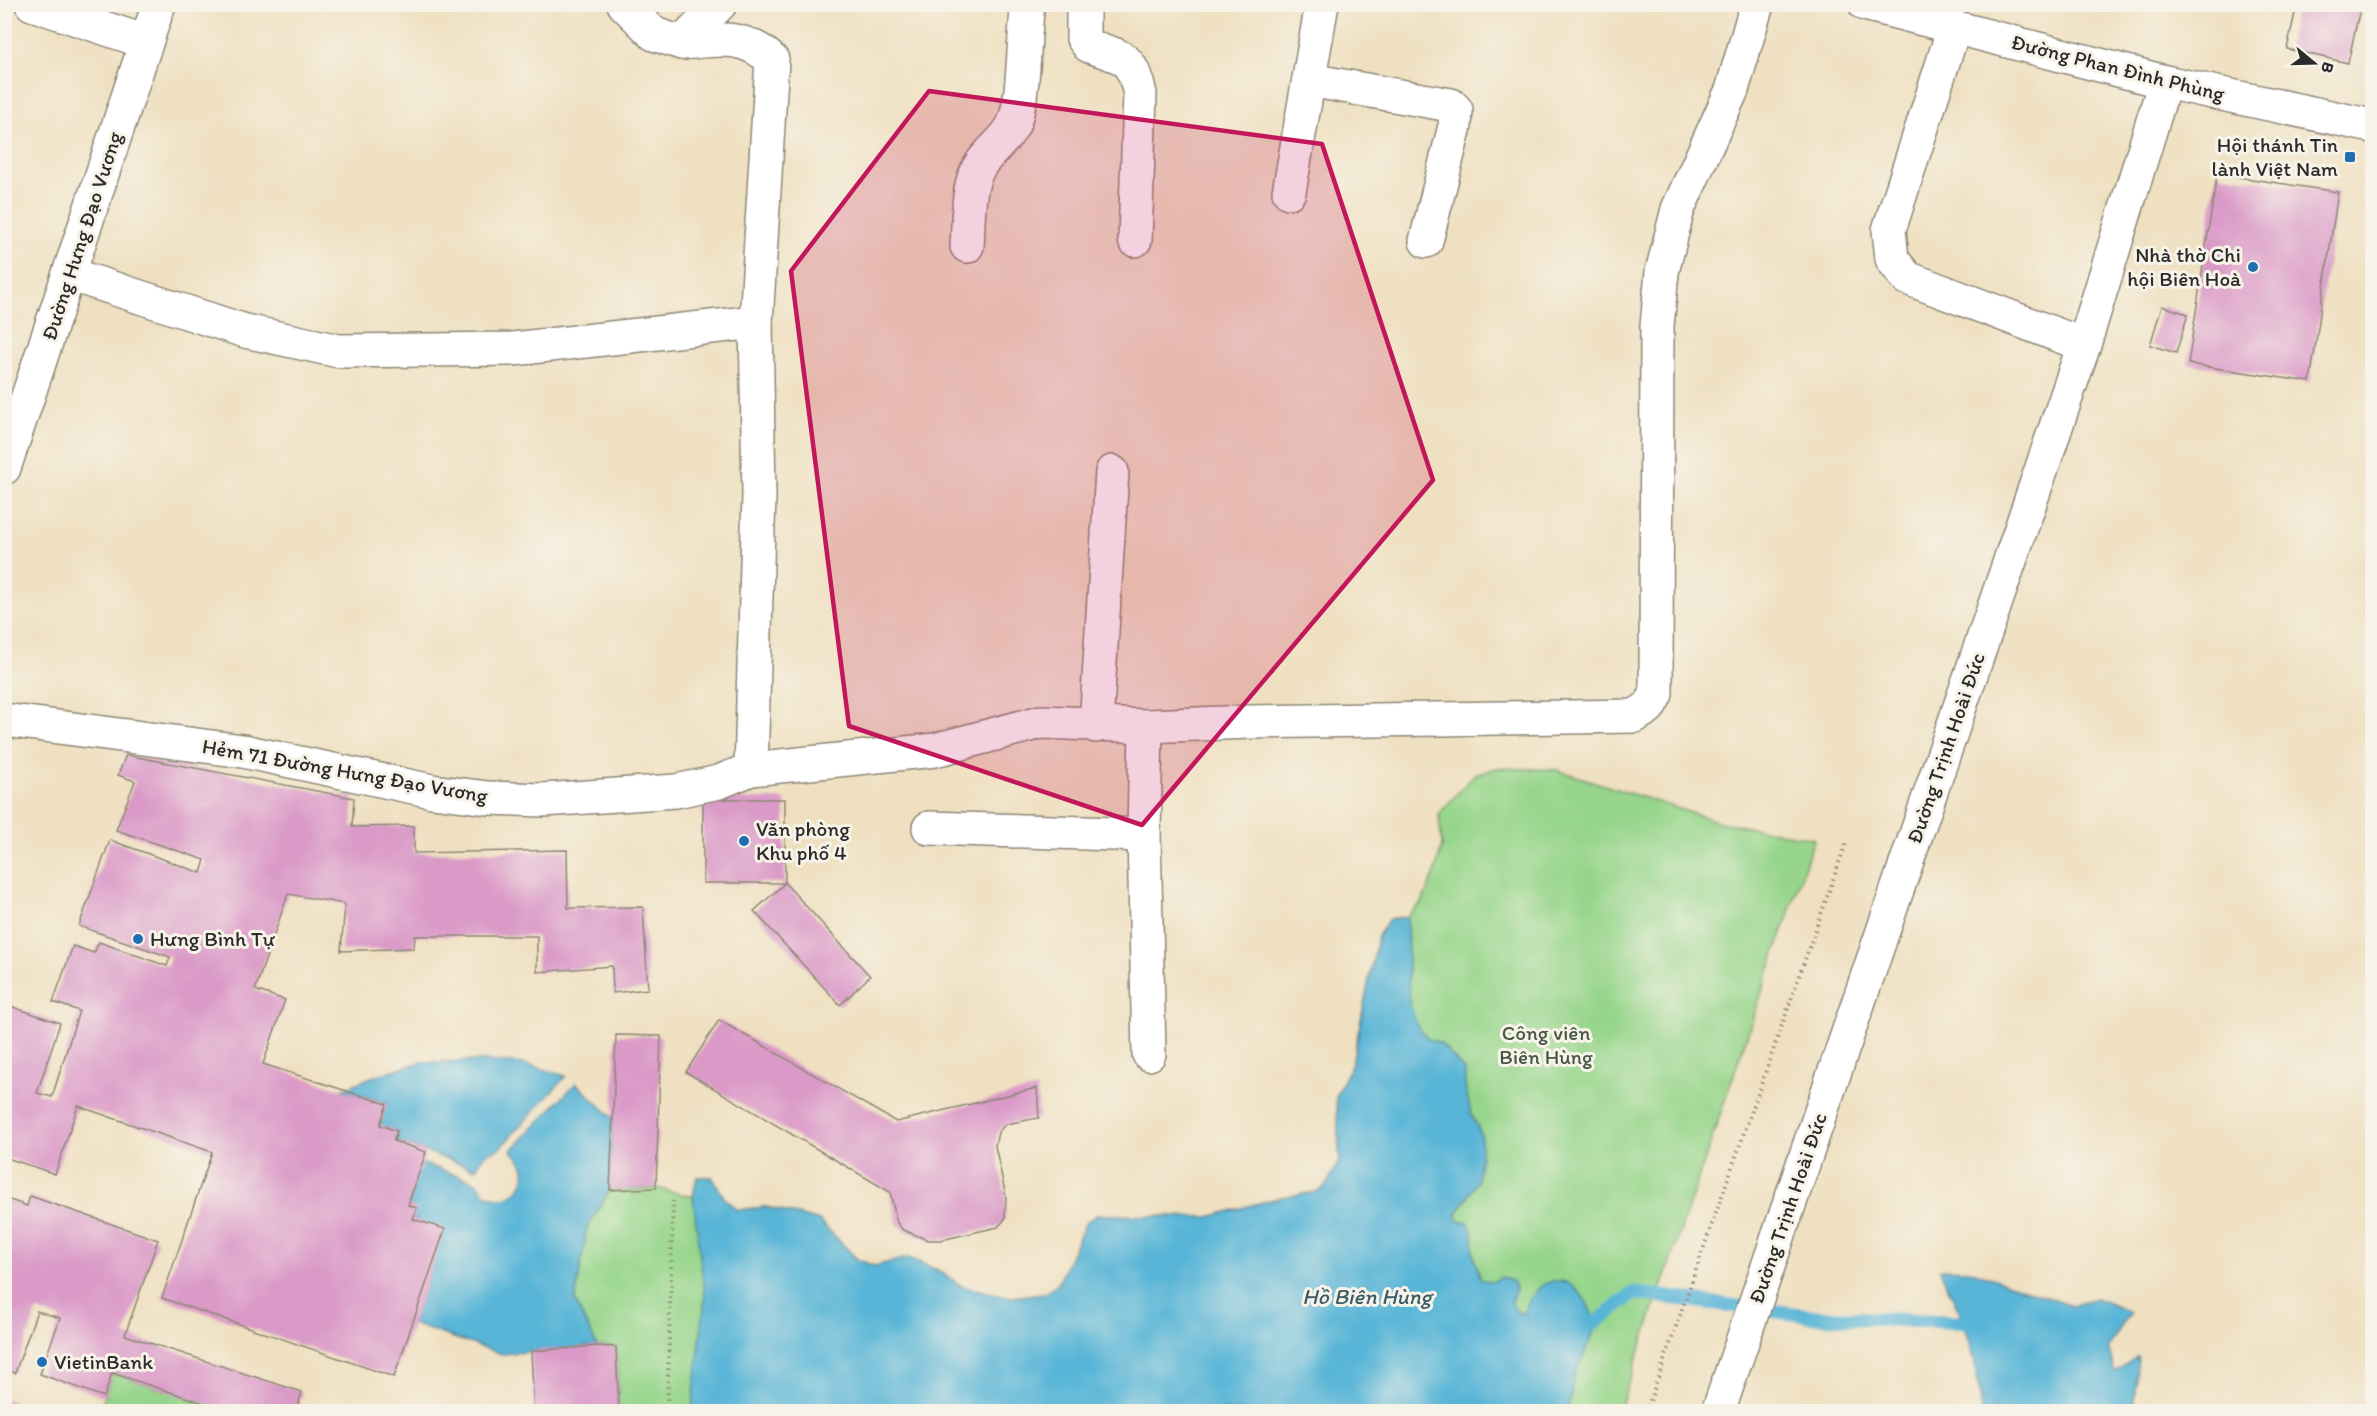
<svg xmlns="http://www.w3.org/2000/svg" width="2377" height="1416" viewBox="0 0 2377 1416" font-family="Itim,sans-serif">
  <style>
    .green { fill: #96d58b; stroke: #60805b; stroke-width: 1.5 }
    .water { fill: #59b5d7; stroke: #427081; stroke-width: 1.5 }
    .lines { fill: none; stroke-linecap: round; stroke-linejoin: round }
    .stream { stroke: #59b5d7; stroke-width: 14 }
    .building { fill: #da99c7 }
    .minor-casing { stroke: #8d8676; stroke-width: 36 }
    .major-casing { stroke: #8d8676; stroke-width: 36 }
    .path { stroke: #8d8676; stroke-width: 4; stroke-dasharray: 1.5 4.5; stroke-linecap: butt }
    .minor { stroke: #fff; stroke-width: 33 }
    .major { stroke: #fff; stroke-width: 33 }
    .marked { fill: #c2185b; fill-opacity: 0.2; stroke: #c2185b; stroke-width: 4.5; stroke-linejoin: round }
    .poi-dot { fill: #1f6fb2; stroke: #f7f3e8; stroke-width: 2 }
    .labels { text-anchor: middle; stroke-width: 6; stroke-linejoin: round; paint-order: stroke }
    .street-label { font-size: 21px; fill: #2b2b2b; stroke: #f7f3e8 }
    .poi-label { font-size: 21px; fill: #2b2b2b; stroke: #f7f3e8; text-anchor: start }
    .park-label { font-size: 21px; fill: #465643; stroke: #f7f3e8 }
    .water-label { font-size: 22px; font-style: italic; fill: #3b5b67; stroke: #f7f3e8 }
  </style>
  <rect width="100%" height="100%" fill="#f7f3e8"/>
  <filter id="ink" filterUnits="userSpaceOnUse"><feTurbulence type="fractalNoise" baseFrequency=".0167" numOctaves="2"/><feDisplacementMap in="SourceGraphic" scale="12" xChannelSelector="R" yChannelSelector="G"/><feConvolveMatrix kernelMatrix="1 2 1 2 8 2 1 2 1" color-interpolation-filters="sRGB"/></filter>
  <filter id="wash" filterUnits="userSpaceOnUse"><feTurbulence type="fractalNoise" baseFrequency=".008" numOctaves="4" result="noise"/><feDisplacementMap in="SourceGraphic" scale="24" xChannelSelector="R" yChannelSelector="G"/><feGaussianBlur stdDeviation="1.35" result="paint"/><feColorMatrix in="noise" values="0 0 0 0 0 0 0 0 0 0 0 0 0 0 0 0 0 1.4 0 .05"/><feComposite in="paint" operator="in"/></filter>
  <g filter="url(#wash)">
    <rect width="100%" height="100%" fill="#efe0c1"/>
    <!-- green -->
    <g class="green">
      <polygon points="1496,768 1557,770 1720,822 1814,839 1619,1411 619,1411 616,1347 597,1346 575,1301 587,1227 610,1190 656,1188 693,1197 697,1177 712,1177 725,1199 737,1210 766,1207 819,1221 858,1260 874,1266 908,1258 937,1270 963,1287 1012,1297 1045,1293 1058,1284 1086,1222 1097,1215 1209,1217 1282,1197 1317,1192 1327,1185 1340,1160 1336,1096 1352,1064 1378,936 1389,919 1407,917 1422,902 1434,876 1442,846 1439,814 1473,776"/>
      <polygon points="112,1373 231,1411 99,1412"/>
    </g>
    <!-- water -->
    <g class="water">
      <path d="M1407,917L1409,1001L1417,1026L1429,1040L1440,1043L1465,1071V1086L1471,1113L1481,1134V1155L1477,1182L1456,1215L1461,1222L1467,1221C1474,1234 1474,1235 1473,1249C1472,1258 1479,1270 1481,1279L1492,1282L1501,1277L1513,1281L1516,1288L1511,1302L1515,1310L1523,1314C1528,1303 1534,1290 1545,1284C1570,1270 1592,1303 1594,1325C1595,1339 1579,1362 1574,1376C1571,1388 1572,1402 1565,1411H692L705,1298L693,1197L697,1177H712L725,1199L737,1210L766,1207L819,1221L858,1260L874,1266L908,1258L937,1270L963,1287L1012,1297L1045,1293L1058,1284L1086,1222L1097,1215L1209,1217L1282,1197L1317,1192L1326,1185L1340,1160L1336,1096L1352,1064L1378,936L1389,919Z"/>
      <polygon points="485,1061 524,1064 566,1076 500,1148 484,1155 476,1169 395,1141 398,1132 380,1125 387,1103 342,1089 377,1075 422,1062"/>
      <path d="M576,1083L613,1118L610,1190L587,1227L575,1301L597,1346L502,1354L412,1324L444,1230L413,1219L416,1208L408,1205L421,1163L477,1182C497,1221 549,1180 511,1151Z"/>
      <path d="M1940,1269L1969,1270L2072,1306L2096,1298L2130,1312L2108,1348L2115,1372L2138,1356L2134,1401L2126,1411H1982C1979,1381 1974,1353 1965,1325C1958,1306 1947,1290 1940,1269Z"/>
    </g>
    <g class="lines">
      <!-- stream -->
      <polyline class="stream" points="1594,1324 1634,1293 1820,1317 1964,1322"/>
    </g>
    <g id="blocks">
      <!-- building -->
      <g class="building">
        <polygon points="2297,4 2361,4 2348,63 2287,49"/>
        <polygon points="2217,174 2338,192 2310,382 2188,364"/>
        <polygon points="2162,306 2188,314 2176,353 2150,345"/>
        <polygon points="126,755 354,798 352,827 414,826 414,853 567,850 568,908 643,907 648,989 613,993 612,966 537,972 537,936 415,936 414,948 341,951 345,904 288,894 255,990 285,1000 263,1064 387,1104 380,1125 397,1131 394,1141 426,1152 408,1205 417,1208 413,1219 445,1229 394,1377 162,1298 212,1152 78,1106 55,1174 4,1157 4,1004 60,1023 37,1093 52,1097 79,1011 53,1002 73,946 94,953 99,942 167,966 170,957 79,926 110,840 201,873 205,860 116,830 135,781 118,775"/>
        <rect x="703" y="799" width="82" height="84"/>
        <polygon points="785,883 870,976 840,1005 754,911"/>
        <polygon points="719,1020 896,1122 1037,1088 1039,1118 1006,1124 998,1132 995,1146 1006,1196 1005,1219 998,1227 941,1240 928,1240 903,1230 897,1223 890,1192 686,1072"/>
        <polygon points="616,1035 661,1036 656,1188 610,1190"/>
        <polygon points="30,1196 158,1240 125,1335 302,1392 296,1412 231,1412 112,1373 104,1397 40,1374 60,1318 37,1311 15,1373 4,1369 4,1198 27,1206"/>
        <polygon points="597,1346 616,1347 619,1412 534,1412 531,1351"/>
        <polygon points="4,1399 41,1411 41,1412 4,1412"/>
      </g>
    </g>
  </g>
  <g filter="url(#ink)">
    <use href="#blocks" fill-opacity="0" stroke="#8d8676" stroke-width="1.5"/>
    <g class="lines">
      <defs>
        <g id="minor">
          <polyline points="32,4 146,42"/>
          <polyline points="624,4 654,34 682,43 720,4"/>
          <path d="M1083,4V38L1089,46C1123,58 1131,54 1140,94L1135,240"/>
          <polyline points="1954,28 1889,230 1892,259 1907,278 2084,345"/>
          <path d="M682,43C718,40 743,33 772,60L756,322L759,495L751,769"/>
          <polyline points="1309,80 1439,103 1451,105 1456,110 1455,126 1426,241"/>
          <polyline points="1289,192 1322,4"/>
          <path d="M967,246C969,222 966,184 981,164C990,150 1006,140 1013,125C1025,99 1023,35 1028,4"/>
          <polyline points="69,274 245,331 339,351 513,349 756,322"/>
          <polyline points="4,720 243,751 432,791 488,798 543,800 676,791 719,782 751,769 935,750 1041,722 1146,726 1250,722 1635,716 1649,707 1656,694 1657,326 1662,272 1678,209 1732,90 1757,4"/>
          <polyline points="1096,726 1112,472"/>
          <polyline points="1146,726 1144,835 1149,1054"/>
          <polyline points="929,828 1144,835"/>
          <polyline points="1718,1412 2084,345 2165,82"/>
        </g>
        <g id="major">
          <polyline points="1865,4 2165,82 2372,126"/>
          <polyline points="4,468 159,4"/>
        </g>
      </defs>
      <!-- minor casing -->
      <use href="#minor" class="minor-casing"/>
      <!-- major casing -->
      <use href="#major" class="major-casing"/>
      <!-- path -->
      <g class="path">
        <polyline points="667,1412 673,1201"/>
        <polyline points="1646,1412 1846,843"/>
      </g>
      <!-- minor -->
      <use href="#minor" class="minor"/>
      <!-- major -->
      <use href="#major" class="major"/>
    </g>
  </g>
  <!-- marked area -->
  <path class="marked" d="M929,91L1322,144L1433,480L1142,825L849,726L791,271Z"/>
  <!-- markers -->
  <g class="poi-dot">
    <rect x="2344" y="151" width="12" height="12" rx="3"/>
    <circle cx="2253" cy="267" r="6"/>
    <circle cx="744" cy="841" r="6"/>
    <circle cx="138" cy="939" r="6"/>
    <circle cx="42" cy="1362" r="6"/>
  </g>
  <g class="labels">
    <!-- street labels -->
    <g class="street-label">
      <text transform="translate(2118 68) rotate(14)" y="7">Đường Phan Đình Phùng</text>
      <text transform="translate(82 236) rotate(-72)" y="7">Đường Hưng Đạo Vương</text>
      <text transform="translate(1946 748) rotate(-71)" y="7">Đường Trịnh Hoài Đức</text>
      <text transform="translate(345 771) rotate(10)" y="7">Hẻm 71 Đường Hưng Đạo Vương</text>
      <text transform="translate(1788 1208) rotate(-71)" y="7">Đường Trịnh Hoài Đức</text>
    </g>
    <!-- poi labels -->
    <g class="poi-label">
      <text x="2338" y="152" text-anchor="end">Hội thánh Tin<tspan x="2338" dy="24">lành Việt Nam</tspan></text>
      <text x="2241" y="262" text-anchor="end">Nhà thờ Chi<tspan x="2241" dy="24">hội Biên Hoà</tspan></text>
      <text x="756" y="836">Văn phòng<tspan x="756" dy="24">Khu phố 4</tspan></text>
      <text x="150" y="946">Hưng Bình Tự</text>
      <text x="54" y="1369">VietinBank</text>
    </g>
    <!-- park labels -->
    <g class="park-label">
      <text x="1546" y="1040">Công viên<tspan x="1546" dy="24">Biên Hùng</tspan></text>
    </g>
    <!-- water labels -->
    <g class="water-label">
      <text x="1367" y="1304">Hồ Biên Hùng</text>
    </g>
  </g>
  <!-- margin -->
  <rect width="2377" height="1416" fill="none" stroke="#f7f3e8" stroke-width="24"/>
  <!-- north arrow -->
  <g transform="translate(2314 63) rotate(109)" stroke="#f7f3e8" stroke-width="4.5" paint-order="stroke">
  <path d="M0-4.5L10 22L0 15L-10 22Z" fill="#2b2b2b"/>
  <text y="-9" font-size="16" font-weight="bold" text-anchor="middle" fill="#2b2b2b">B</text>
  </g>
</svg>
